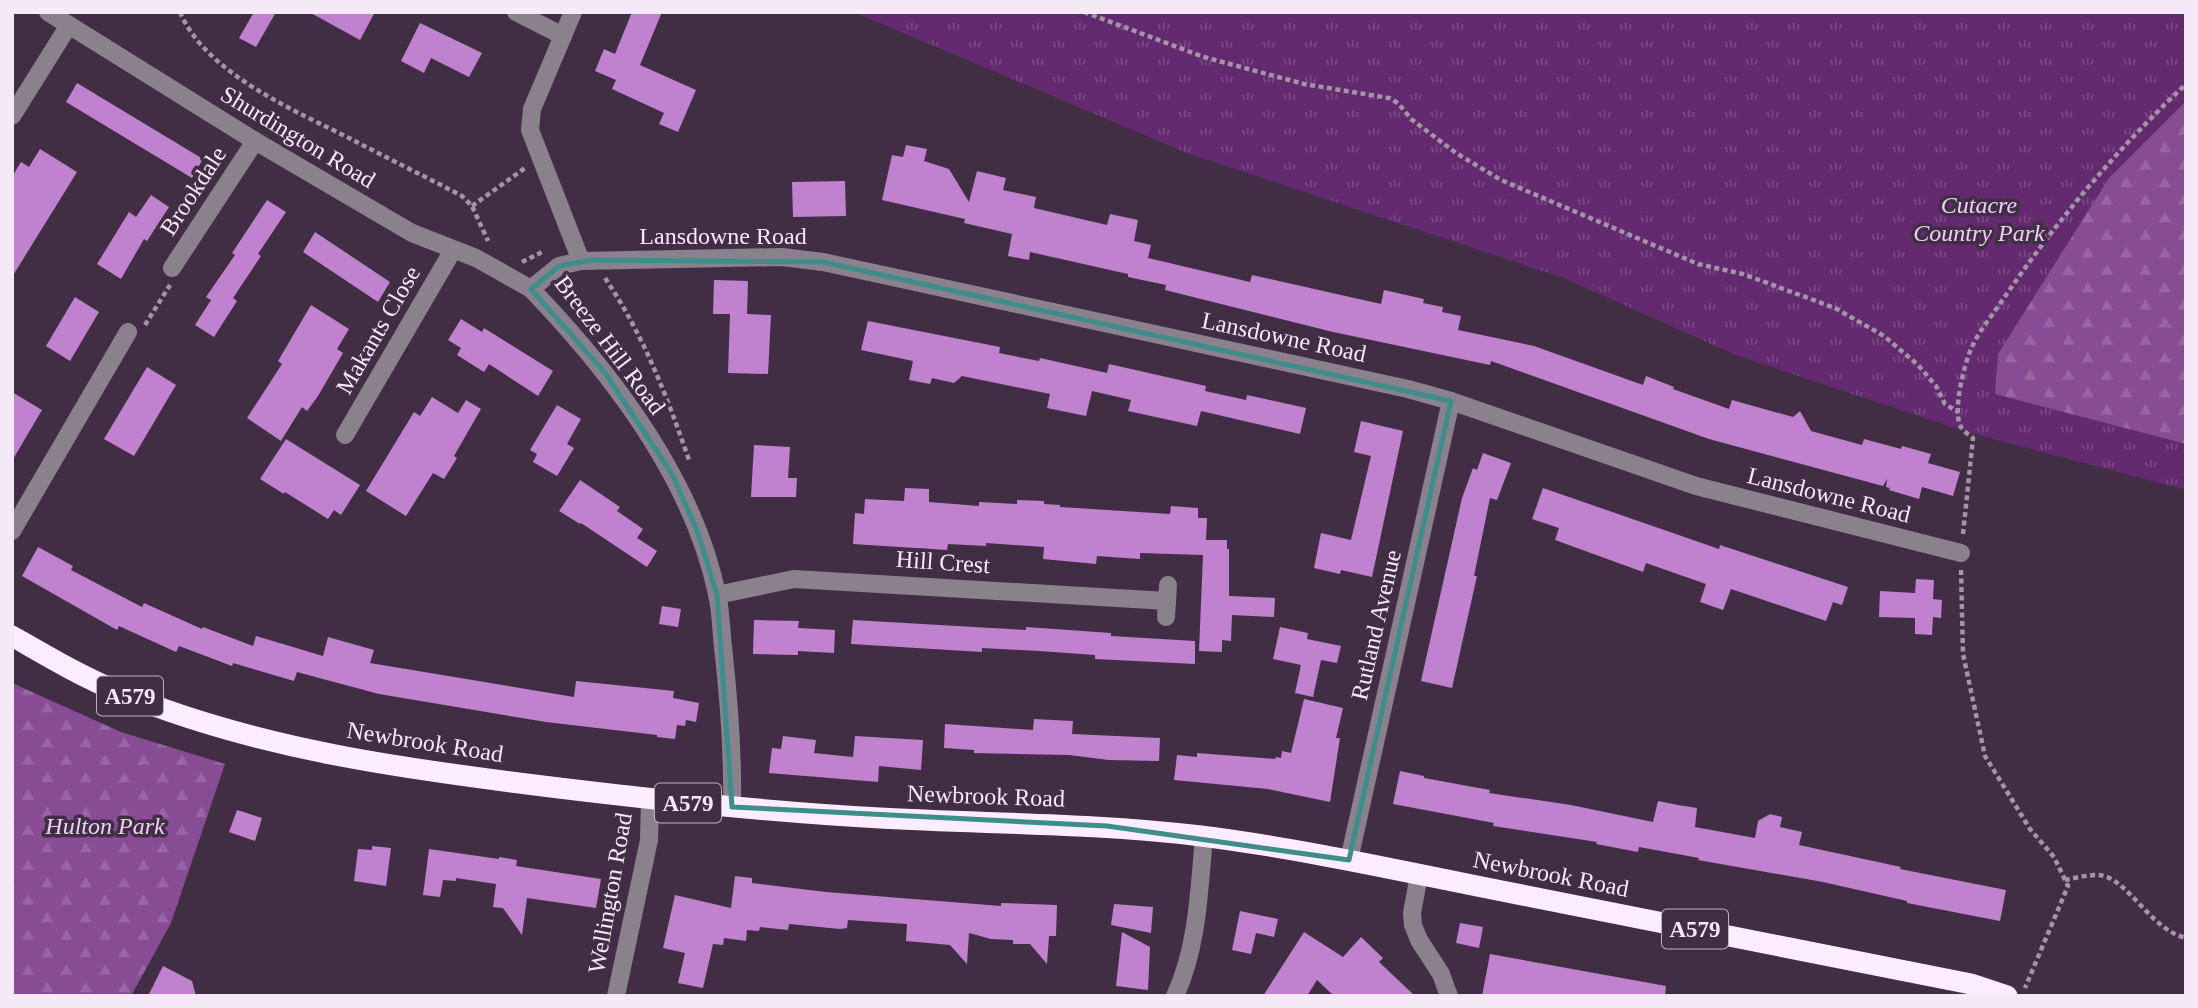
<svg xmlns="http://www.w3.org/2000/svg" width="2198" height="1008" viewBox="0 0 2198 1008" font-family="Georgia,serif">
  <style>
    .grass { fill: url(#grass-tufts) }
    .forest { fill: url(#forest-firs) }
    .building { fill: #c081ce }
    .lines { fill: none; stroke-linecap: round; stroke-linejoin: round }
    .path { stroke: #a394a6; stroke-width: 4.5; stroke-dasharray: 5 3.5; stroke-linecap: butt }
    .minor { stroke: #8b818d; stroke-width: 18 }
    .highway { stroke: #fbedff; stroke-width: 21 }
    .marked { fill: none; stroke: #3d8d8a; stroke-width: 5; stroke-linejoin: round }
    .labels { text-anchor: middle; stroke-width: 7; stroke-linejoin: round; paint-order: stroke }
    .shield { fill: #412e45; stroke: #bfb1c2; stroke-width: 2 }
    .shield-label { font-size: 23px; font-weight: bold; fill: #f5e9f8 }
    .street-label { font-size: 24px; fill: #f5e9f8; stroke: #412e45 }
    .park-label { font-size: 24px; font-style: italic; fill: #efcff7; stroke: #412e45 }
  </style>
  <defs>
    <pattern id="grass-tufts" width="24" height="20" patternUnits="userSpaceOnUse" patternTransform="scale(1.75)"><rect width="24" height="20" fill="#632a70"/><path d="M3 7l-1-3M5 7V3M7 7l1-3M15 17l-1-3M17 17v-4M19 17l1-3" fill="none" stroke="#7a4985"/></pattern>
    <pattern id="forest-firs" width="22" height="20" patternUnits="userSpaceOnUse" patternTransform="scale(1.75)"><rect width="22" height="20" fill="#884c95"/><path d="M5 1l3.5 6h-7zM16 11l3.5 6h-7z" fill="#9966a5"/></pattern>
  </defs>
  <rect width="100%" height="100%" fill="#412e45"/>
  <!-- grass -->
  <polygon class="grass" points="854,12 2186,12 2186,490 1967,432 1738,356 1564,278 1187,153"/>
  <!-- forest -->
  <g class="forest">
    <polygon points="2186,101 2186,444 1995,394 1998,354 2109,178"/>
    <polygon points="12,683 121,732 225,764 171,923 131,996 12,996"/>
  </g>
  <!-- building -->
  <g class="building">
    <polygon points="254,12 276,12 256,47 239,38"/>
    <polygon points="309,12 375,12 360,40"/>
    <polygon points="632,12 662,12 640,65 696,90 678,132 659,124 664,113 612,89 616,80 595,71 604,49 615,54"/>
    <polygon points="420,23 482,53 469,77 431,58 424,73 401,61"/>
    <polygon points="77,83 203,159 192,178 66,102"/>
    <polygon points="906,145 927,149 924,161 949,169 969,202 977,171 1006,178 1003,190 1036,197 1034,208 1107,225 1110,214 1138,220 1134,241 1151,245 1148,258 1250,282 1252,275 1381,304 1384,290 1424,299 1423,303 1443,307 1442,312 1461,316 1458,330 1534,346 1643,385 1646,376 1674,387 1673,389 1729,409 1732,400 1793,417 1800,411 1811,431 1862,445 1864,439 1901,449 1902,446 1931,454 1928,463 1960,472 1953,496 1922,487 1919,499 1889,490 1890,488 1886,487 1887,479 1883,486 1709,439 1491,361 1490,365 1333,332 1165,290 1166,285 1128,277 1128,274 1030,252 1029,260 1008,256 1012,234 964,223 965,219 882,200 892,155 903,157"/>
    <polygon points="40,149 77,172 12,277 12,177 21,162 29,167"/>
    <polygon points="845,181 846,216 793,217 792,182"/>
    <polygon points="151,195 169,207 147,241 144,239 121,279 97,264 129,212 136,217"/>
    <polygon points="267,200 286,212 258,254 261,256 233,298 237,301 214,337 195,325 211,300 206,297 235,255 232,253"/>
    <polygon points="315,232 390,282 378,302 303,252"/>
    <polygon points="714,280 748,281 747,314 771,315 768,374 728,373 730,314 713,314"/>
    <polygon points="75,297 99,312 70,361 46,346"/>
    <polygon points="311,305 349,329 337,349 343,353 318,396 307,411 302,407 281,441 247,418 282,364 278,361"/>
    <polygon points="461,319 482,332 484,328 553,371 538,396 489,364 484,372 457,355 461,348 448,340"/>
    <polygon points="868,321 1000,347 999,353 1039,361 1040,358 1107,373 1109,364 1206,386 1205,391 1246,400 1247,395 1306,408 1300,434 1201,411 1197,426 1128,411 1131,400 1092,391 1086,416 1047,408 1050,394 962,376 954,383 932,378 930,384 909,380 913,361 861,350"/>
    <polygon points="147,367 176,385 134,456 104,439"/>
    <polygon points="12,392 42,410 12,461"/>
    <polygon points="432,397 458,413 466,400 481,409 454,456 457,458 444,479 433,473 406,516 366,491 414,412 420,416"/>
    <polygon points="557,405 581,419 567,444 574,448 557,476 533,462 537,454 530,450"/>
    <polygon points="1361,421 1403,431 1372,577 1341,570 1340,574 1314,568 1321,533 1351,540 1371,456 1354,452"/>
    <polygon points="286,439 360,485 341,515 334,510 328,519 285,492 284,494 260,479"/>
    <polygon points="754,445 790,447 788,478 797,478 796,497 751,497"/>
    <polygon points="1483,453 1511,463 1497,500 1490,498 1474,576 1477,576 1452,688 1421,681 1462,498 1473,468 1477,470"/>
    <polygon points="580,480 620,507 617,511 643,529 637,538 657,551 647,567 581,523 580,524 559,511"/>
    <polygon points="905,488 929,489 929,502 979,506 979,502 1017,504 1017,500 1044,501 1044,504 1060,505 1060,507 1170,514 1171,506 1198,508 1198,518 1207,518 1206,540 1227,540 1227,549 1229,549 1229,596 1275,598 1274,617 1232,615 1231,641 1222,640 1222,652 1199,651 1203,555 1140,553 1140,559 1097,556 1096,564 1043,559 1044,547 986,543 986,546 948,544 947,550 853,544 855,513 864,514 865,499 904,501"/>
    <polygon points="1543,488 1719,549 1720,545 1848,587 1842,605 1833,602 1826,621 1731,589 1723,610 1700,602 1706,584 1646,563 1643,572 1555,540 1559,528 1532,519"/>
    <polygon points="38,547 73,566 71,570 142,607 144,603 202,629 203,627 253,646 256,636 323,656 328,637 374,650 370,663 574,697 576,681 674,691 673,698 699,703 696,722 686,720 685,726 677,725 675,739 657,737 657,735 546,722 379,694 297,672 294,681 233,663 232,666 179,646 176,652 119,626 117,630 22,576"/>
    <polygon points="1916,579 1934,580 1933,599 1942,600 1941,618 1933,617 1932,635 1915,634 1915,618 1879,617 1880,591 1915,593"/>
    <polygon points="662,606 681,609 678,627 659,624"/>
    <polygon points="754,620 799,621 798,628 835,630 834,653 798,651 798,655 753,654"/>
    <polygon points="853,620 1026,630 1026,627 1111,633 1111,636 1195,641 1195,664 1095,659 1095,655 1039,651 982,648 982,652 851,644"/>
    <polygon points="1280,627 1308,633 1307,639 1341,646 1337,663 1321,660 1313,697 1295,693 1301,665 1273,659"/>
    <polygon points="1304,699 1343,708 1336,738 1340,738 1330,802 1268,789 1174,780 1177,755 1197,757 1197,753 1275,759 1276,757 1281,758 1282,751 1291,753"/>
    <polygon points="1034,719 1073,721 1072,734 1160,738 1159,761 1109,760 1069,755 974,753 974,750 944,748 945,724 1033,730"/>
    <polygon points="783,736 816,740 814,753 853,757 855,736 923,740 921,770 879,766 878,782 769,773 772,748 781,749"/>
    <polygon points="1400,771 1424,776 1424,778 1490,790 1489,793 1571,805 1653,822 1658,801 1678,805 1697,808 1695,827 1755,838 1758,821 1770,814 1782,817 1780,827 1802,832 1799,845 1901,867 1900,869 2006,890 2000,921 1907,903 1907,901 1823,882 1698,860 1699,858 1639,847 1638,852 1596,844 1597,842 1493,826 1494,823 1393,804"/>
    <polygon points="237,810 262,818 255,841 229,832"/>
    <polygon points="372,846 391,848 386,886 354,881 358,849 372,850"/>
    <polygon points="429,849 499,859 499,857 517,860 516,866 601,879 596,908 527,898 522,935 503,908 493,907 496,884 456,878 456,881 443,880 440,897 423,895"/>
    <polygon points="735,876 752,878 752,883 826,892 1001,906 1001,903 1057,905 1056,936 1049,936 1047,964 1030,944 1013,944 1013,940 991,939 969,933 967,964 950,945 906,941 907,924 848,920 847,928 840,929 789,924 788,930 760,927 759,931 747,930 746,941 724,938 723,945 713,944 703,988 678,983 685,953 663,948 675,895 731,908"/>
    <polygon points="1114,904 1153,907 1151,933 1111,925"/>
    <polygon points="1240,911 1278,919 1274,937 1256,933 1251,954 1232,950"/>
    <polygon points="1460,923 1483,927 1479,948 1456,943"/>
    <polygon points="1122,932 1150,947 1148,990 1116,986"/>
    <polygon points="1304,932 1343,957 1361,937 1383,958 1379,962 1415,996 1334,996 1317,980 1307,996 1263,996"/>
    <polygon points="1490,954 1666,986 1665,996 1482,996"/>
    <polygon points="163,966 192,981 196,996 148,996"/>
  </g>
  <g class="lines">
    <!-- path -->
    <g class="path">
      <path d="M180,12C206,74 296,111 353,140C389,159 426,177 462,196L472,206L488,241"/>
      <polyline points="1084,12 1204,57 1304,84 1389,98 1398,103 1411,119 1456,153 1501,180 1698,264 1743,274 1835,308 1884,336 1918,365 1936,386 1945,404 1958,412"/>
      <polyline points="472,206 525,168"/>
      <polyline points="522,262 542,252"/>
      <path d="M605,278C644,336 666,394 689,460"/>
      <polyline points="145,325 170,285"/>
      <path d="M1963,534L1973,438C1969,435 1963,431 1961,427C1952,412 1964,365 1971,349C1979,330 1995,312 2006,295C2059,218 2118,148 2186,84"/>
      <polyline points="1961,570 1963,654 1985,756 2030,829 2054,857 2068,886 2025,988"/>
      <path d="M2065,880C2075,878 2087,875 2098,875C2127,876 2150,930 2186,938"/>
    </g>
    <!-- minor -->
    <g class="minor">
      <polyline points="48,12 255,141 412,233 476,258 531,289"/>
      <polyline points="516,12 563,36"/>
      <path d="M573,12L532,109L530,130L581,261L559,266L531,289C611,372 693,479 717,594C721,611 721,630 723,647C729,700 733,753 732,807"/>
      <polyline points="12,116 69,25"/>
      <polyline points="581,261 782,257 823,262 1408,389 1451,401 1696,486 1961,553"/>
      <polyline points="172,268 255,141"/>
      <polyline points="345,435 453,250"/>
      <polyline points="12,531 128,332"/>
      <polyline points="717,595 794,579 1167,601"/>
      <polyline points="1166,617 1168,585"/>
      <polyline points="1349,860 1451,401"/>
      <polyline points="1419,875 1412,913 1413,925 1419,940 1441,974 1449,996"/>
      <polyline points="616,996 649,840 650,799"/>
      <path d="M1175,996C1198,946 1199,890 1204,837"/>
    </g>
    <!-- highway -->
    <path class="highway" d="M12,636C47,656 82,677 119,692C258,750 411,770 559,788C666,801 773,812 880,818C987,824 1094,823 1201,836C1304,849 1405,872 1507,892C1662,923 1816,953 1971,984L2007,996"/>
  </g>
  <!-- marked area -->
  <path class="marked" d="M592,260L823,262L1451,401L1349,860L1107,826L732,807L717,595L698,533L672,474L605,373L531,289L559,266Z"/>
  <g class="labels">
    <!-- shield labels -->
    <g class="shield">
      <rect x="97" y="676.5" width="66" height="39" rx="5"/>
      <rect x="655" y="783.5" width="66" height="39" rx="5"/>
      <rect x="1662" y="909.5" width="66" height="39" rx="5"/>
    </g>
    <g class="shield-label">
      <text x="130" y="704">A579</text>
      <text x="688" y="811">A579</text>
      <text x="1695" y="937">A579</text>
    </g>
    <!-- street labels -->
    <g class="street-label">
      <text transform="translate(298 137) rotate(31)" y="8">Shurdington Road</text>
      <text transform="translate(193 191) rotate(-57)" y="8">Brookdale</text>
      <text x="723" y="244">Lansdowne Road</text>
      <text transform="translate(378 330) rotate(-60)" y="8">Makants Close</text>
      <text transform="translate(1284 337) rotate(12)" y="8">Lansdowne Road</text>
      <text transform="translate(610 345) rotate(53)" y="8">Breeze Hill Road</text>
      <text transform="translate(1829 495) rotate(14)" y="8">Lansdowne Road</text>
      <text transform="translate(943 562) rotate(4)" y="8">Hill Crest</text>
      <text transform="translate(1376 625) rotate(-77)" y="8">Rutland Avenue</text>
      <text transform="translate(425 742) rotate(9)" y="8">Newbrook Road</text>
      <text transform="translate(986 796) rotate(2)" y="8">Newbrook Road</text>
      <text transform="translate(1551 874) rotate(11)" y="8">Newbrook Road</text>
      <text transform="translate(610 893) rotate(-80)" y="8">Wellington Road</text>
    </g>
    <!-- park labels -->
    <g class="park-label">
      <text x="1979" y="213">Cutacre<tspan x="1979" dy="28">Country Park</tspan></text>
      <text x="105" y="834">Hulton Park</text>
    </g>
  </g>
  <!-- border -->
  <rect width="2198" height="1008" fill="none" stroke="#f5e9f8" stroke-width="28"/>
</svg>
